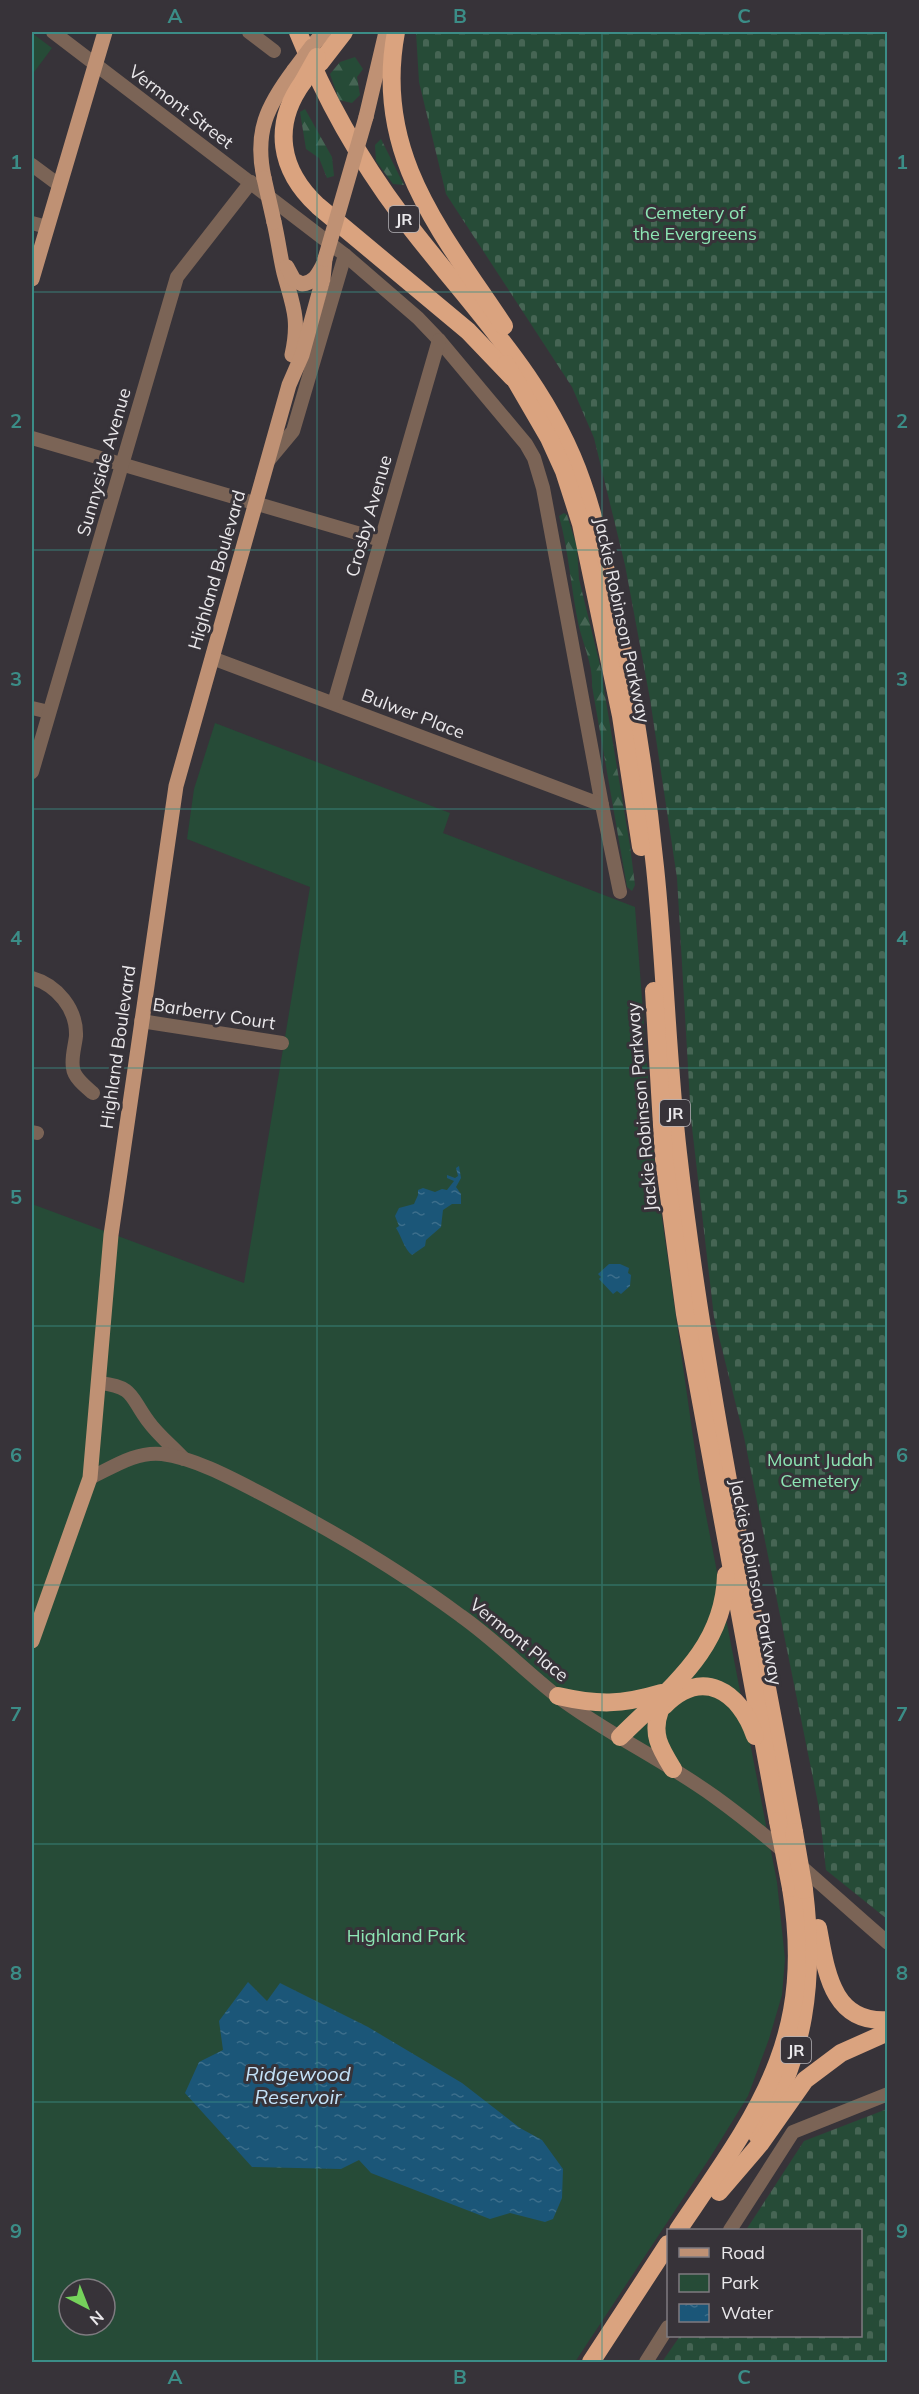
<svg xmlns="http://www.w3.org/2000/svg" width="919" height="2394" viewBox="0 0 919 2394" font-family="Mulish,sans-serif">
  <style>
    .forest { fill: url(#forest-firs) }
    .cemetery { fill: url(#cemetery-stones) }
    .park { fill: #264b37; fill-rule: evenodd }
    .water { fill: url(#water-ripples) }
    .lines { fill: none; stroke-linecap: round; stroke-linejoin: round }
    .minor { stroke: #7b6456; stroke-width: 14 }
    .major { stroke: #bf9174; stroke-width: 15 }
    .highway { stroke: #daa37f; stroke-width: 18 }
    .major-bridge { stroke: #bf9174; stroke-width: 15 }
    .highway-bridge { stroke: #daa37f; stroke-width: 18 }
    .grid { fill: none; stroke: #3b8d87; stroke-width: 1.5; stroke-opacity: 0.55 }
    .labels { text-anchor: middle; stroke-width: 6; stroke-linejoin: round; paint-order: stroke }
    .shield { fill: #373339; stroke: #b4b2b6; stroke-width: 1.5 }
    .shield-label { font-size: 16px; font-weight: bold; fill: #eae8eb }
    .street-label { font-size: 18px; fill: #eae8eb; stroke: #373339 }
    .park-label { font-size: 18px; fill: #8de6b4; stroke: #373339 }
    .water-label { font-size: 20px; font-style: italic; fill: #c4e3fa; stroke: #373339 }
    .neatline { fill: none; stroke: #3b8d87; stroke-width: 2 }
    .grid-label { font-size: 20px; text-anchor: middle; font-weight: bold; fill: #3b8d87 }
  </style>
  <defs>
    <pattern id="forest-firs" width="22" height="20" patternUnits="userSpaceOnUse" patternTransform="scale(1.5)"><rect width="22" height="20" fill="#264b37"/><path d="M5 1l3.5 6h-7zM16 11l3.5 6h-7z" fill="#466554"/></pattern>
    <pattern id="cemetery-stones" width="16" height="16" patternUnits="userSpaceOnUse" patternTransform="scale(1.5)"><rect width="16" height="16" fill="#264b37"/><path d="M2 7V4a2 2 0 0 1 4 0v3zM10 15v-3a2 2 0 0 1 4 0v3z" fill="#466554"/></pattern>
    <pattern id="water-ripples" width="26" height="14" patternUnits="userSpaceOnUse" patternTransform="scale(1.5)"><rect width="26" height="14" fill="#1b5678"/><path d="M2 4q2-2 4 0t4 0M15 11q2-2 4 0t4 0" fill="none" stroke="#3c6e8b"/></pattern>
  </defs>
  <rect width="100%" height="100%" fill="#373339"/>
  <!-- forest -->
  <g class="forest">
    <polygon points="355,57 363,69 357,77 360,95 352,103 339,100 330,74 340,62"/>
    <polygon points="305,109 332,157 334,176 327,178 319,158 306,149 300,112"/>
    <polygon points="381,139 404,185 393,184 376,161 375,145"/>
    <path d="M564,513L567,515L577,547L579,579L600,665L630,846L635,885L632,891L627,887L592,686C593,665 584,647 579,627C571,590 569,552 559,516Z"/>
  </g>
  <!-- cemetery -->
  <g class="cemetery">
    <polygon points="416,32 887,32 887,1919 826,1870 819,1808 744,1437 714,1317 691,1119 677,878 650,699 625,565 594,438 572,387 446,194 419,82"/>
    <polygon points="887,2109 887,2362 662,2362 680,2336 860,2336 860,2230 746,2230 804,2141"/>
  </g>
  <!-- park -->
  <g class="park">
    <polygon points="32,33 52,48 32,75"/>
    <path d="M215,723L450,813L443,833L635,907L655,1169L699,1479L777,1882L785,1959L782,1995L769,2039L748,2096L711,2156L575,2362H35L32,2358V1204L244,1283L310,887L187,839L194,789ZM69,2289H105V2325H69Z"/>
  </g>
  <!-- water -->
  <g class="water">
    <path d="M459,1166L461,1178L456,1187L461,1194V1204H452L443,1210L441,1227L426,1240L425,1246L412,1255C404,1249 402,1237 396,1228L399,1226L395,1216L399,1208L414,1204L418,1195V1190L423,1188L435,1192L442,1189L447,1190L454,1181L447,1178V1175L455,1178L458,1176L456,1168Z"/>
    <polygon points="609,1264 620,1264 629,1268 628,1273 631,1275 630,1286 621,1294 617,1291 613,1294 599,1279 601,1277 598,1274"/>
    <polygon points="248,1982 267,2001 280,1983 368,2027 462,2083 520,2128 542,2140 563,2169 562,2198 553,2219 545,2222 510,2213 490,2219 371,2173 359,2160 341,2169 252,2167 185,2093 199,2062 223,2050 219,2021"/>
  </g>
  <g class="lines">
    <!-- minor -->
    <g class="minor">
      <polyline points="53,32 345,255 418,318 439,340 526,444 534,458 543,488 602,805 620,892"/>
      <polyline points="249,32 274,51"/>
      <polyline points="32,165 59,185"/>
      <polyline points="32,223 47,227"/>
      <polyline points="32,438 381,540"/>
      <polyline points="268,461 293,431 345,255"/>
      <polyline points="212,658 602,805"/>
      <polyline points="334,703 439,340"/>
      <polyline points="32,708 49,712"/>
      <polyline points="32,772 177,277 251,182"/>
      <path d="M32,978C57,985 77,1009 76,1036C75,1046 71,1058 73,1068C74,1078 86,1087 93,1093"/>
      <polyline points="141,1021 282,1043"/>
      <polyline points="32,1132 37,1133"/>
      <path d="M100,1383C135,1387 130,1397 148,1421C158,1435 172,1446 184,1459"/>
      <path d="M90,1478C113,1467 136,1451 162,1454C195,1458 235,1480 264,1495C333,1531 399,1570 461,1616C495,1640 524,1670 557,1696C607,1734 664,1760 715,1797C776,1841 831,1894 888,1943"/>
      <polyline points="730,2230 793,2132 888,2094"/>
      <polyline points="646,2362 668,2327"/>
    </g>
    <!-- major -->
    <g class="major">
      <polyline points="312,46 324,32"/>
      <polyline points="366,117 386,32"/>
      <path d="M264,178C254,132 267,106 294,70"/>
      <path d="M274,222C278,239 280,256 284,273C293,306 300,319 292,355"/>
      <path d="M287,267L294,280L302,284C314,283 318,274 323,265"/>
      <polyline points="32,279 105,32"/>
      <polyline points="32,1641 90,1478 111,1235 176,786 289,385 302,355 323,279 325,259"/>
    </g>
    <!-- highway -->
    <g class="highway">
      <path d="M298,32C324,96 359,159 401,215C466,302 546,377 582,482C596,521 604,563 613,603C632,690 646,778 655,867C665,962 667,1058 678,1153C704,1381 753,1607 794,1832"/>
      <path d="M396,32C373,154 441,231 504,326"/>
      <polyline points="320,63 344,32"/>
      <path d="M303,82C272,125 279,170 318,206L468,331L512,377"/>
      <polyline points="506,364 549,438 564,471 581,524 621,716 641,847"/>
      <polyline points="654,991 664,1159 685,1314 778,1821"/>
      <path d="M558,1696C598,1705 621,1705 661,1693"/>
      <path d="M664,1706C702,1667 740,1691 755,1736"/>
      <path d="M660,1710C651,1734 660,1748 673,1769"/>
      <path d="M620,1737C669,1688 724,1650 726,1575"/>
      <path d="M818,1928C826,1969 831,2024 888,2020"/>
      <path d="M757,2135C806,2057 815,1979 804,1890"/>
      <polyline points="719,2192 760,2144 805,2080 841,2053 888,2032"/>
      <path d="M678,2230C758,2112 816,2040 791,1888"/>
      <polyline points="591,2362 668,2244"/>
    </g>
    <!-- major-bridge -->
    <g class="major-bridge">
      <polyline points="294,70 312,46"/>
      <polyline points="264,178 274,222"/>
      <polyline points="325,259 366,117"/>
    </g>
    <!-- highway-bridge -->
    <g class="highway-bridge">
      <polyline points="303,82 317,57"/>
      <polyline points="778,1821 791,1888"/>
      <polyline points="794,1832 804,1890"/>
    </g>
  </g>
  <!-- grid -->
  <path class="grid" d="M317,32V2362M602,32V2362M32,292H888M32,550H888M32,809H888M32,1068H888M32,1326H888M32,1585H888M32,1844H888M32,2102H888"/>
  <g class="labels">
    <!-- shield labels -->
    <g class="shield">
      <rect x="389" y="206" width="30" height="26" rx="4.5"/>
      <rect x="660" y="1100" width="30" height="26" rx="4.5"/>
      <rect x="781" y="2037" width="30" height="26" rx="4.5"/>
    </g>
    <g class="shield-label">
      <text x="404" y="225">JR</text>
      <text x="675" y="1119">JR</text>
      <text x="796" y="2056">JR</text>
    </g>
    <!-- street labels -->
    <g class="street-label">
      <text transform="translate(181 107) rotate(37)" y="6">Vermont Street</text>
      <text transform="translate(104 462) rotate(-74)" y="6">Sunnyside Avenue</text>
      <text transform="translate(369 516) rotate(-74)" y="6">Crosby Avenue</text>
      <text transform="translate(217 570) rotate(-74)" y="6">Highland Boulevard</text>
      <text transform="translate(622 620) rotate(78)" y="6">Jackie Robinson Parkway</text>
      <text transform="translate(413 714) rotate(21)" y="6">Bulwer Place</text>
      <text transform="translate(214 1014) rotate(9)" y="6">Barberry Court</text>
      <text transform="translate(118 1047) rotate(-82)" y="6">Highland Boulevard</text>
      <text transform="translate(642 1107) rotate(-95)" y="6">Jackie Robinson Parkway</text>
      <text transform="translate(756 1582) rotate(79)" y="6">Jackie Robinson Parkway</text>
      <text transform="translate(519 1640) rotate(39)" y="6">Vermont Place</text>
    </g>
    <!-- park labels -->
    <g class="park-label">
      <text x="695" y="219">Cemetery of<tspan x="695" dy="21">the Evergreens</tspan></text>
      <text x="820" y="1466">Mount Judah<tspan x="820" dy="21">Cemetery</tspan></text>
      <text x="406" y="1942">Highland Park</text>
    </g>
    <!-- water labels -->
    <g class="water-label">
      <text x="298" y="2081">Ridgewood<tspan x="298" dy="23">Reservoir</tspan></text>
    </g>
  </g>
  <!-- border -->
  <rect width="919" height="2394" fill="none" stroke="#373339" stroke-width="66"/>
  <!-- legend -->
  <rect x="667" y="2229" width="195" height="108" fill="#373339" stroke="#7f7b80" stroke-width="1.5"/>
  <rect x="679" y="2248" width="30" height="9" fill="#bf9174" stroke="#7f7b80" stroke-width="1.5"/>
  <text x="721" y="2259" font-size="18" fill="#eae8eb">Road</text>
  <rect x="679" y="2274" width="30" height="18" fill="#264b37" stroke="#7f7b80" stroke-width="1.5"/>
  <text x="721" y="2289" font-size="18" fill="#eae8eb">Park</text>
  <rect x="679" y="2304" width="30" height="18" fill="url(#water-ripples)" stroke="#7f7b80" stroke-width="1.5"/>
  <text x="721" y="2319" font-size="18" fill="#eae8eb">Water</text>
  <!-- north arrow -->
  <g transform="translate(87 2307) rotate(138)"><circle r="28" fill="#373339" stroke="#7f7b80" stroke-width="1.5"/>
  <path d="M0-4.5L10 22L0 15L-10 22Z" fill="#75d25b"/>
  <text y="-9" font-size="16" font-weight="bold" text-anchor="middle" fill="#eae8eb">N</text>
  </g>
  <rect x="33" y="33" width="853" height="2328" class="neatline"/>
  <g class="grid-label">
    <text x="175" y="23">A</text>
    <text x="460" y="23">B</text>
    <text x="744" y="23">C</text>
    <text x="16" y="169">1</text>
    <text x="902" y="169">1</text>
    <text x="16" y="428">2</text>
    <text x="902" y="428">2</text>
    <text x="16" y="686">3</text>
    <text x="902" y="686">3</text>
    <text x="16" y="945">4</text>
    <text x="902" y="945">4</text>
    <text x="16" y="1204">5</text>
    <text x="902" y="1204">5</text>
    <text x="16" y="1462">6</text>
    <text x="902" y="1462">6</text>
    <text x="16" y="1721">7</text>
    <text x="902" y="1721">7</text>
    <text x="16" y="1980">8</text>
    <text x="902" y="1980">8</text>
    <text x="16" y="2238">9</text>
    <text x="902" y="2238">9</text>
    <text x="175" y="2384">A</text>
    <text x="460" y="2384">B</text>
    <text x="744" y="2384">C</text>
  </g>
</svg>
